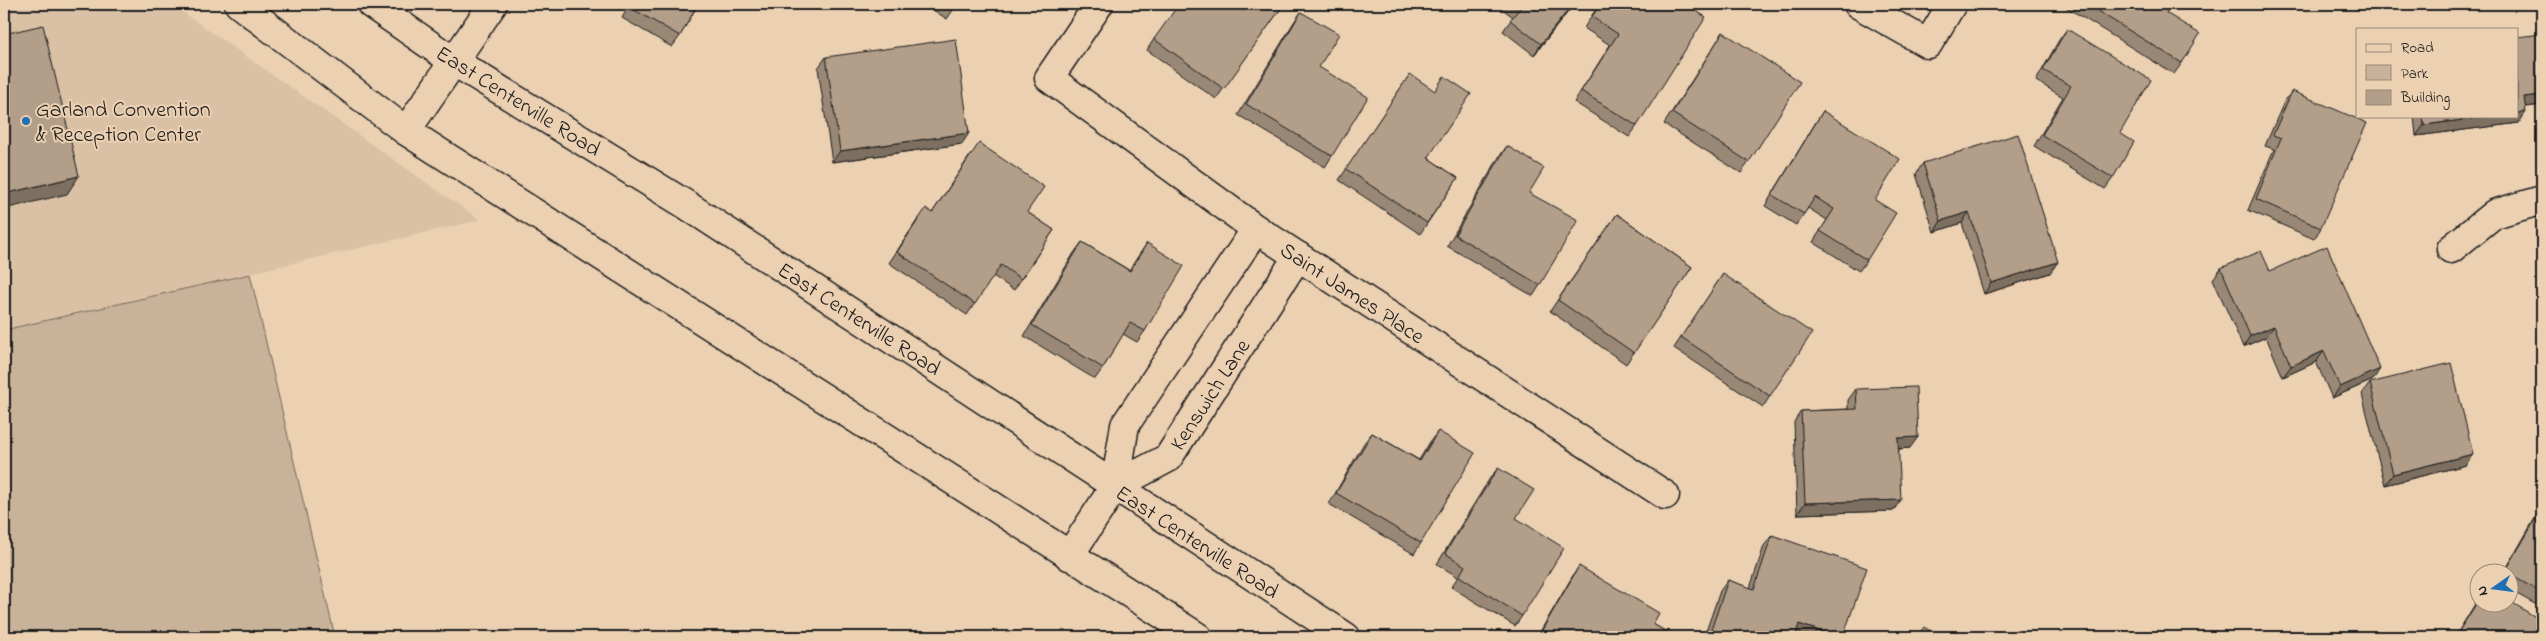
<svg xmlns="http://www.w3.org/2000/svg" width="2546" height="641" viewBox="0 0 2546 641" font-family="'Indie Flower',sans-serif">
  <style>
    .built { fill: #dac1a6 }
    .green { fill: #c9b29a; stroke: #72675b }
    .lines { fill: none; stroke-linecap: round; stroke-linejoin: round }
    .minor-casing { stroke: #1c1c1c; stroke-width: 31 }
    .major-casing { stroke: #1c1c1c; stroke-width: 31 }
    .minor { stroke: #ebd0b2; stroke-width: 28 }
    .major { stroke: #ebd0b2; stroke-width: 28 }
    .wall { fill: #998876; stroke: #1c1c1c }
    .shaded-wall { fill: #7d6f60; stroke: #1c1c1c }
    .building { fill: #b29e89; stroke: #1c1c1c }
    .poi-dot { fill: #1f6fb2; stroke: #ebd0b2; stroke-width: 2 }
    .labels { text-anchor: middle; stroke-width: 4; stroke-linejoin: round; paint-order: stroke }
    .street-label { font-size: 22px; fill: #1c1c1c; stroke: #ebd0b2 }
    .poi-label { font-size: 22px; fill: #1c1c1c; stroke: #ebd0b2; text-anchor: start }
  </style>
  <rect width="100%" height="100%" fill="#ebd0b2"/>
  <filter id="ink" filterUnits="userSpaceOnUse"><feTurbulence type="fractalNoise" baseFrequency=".02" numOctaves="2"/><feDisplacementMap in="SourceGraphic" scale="10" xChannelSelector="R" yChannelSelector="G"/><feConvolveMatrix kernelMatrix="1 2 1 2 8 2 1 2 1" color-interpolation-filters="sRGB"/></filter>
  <g filter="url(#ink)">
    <!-- built -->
    <polygon class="built" points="4,4 171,4 480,220 4,330"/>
    <!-- green -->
    <polygon class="green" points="250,274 335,637 4,637 4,330"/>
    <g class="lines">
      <defs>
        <g id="minor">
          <polyline points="1099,4 1049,78 1256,229 1665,495"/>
          <polyline points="1858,4 1928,44 1952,4"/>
          <polyline points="406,131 493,4"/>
          <polyline points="1256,229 1125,425 1115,486 1168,458 1298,256"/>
          <polyline points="2451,249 2494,214 2542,200"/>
        </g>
        <g id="major">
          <polyline points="239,4 406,131 1198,637"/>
          <polyline points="371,4 453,61 685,204 1346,637"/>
          <polyline points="1069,556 1115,486"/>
        </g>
      </defs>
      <!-- minor casing -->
      <use href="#minor" class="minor-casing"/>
      <!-- major casing -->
      <use href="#major" class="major-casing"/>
      <!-- minor -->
      <use href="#minor" class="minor"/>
      <!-- major -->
      <use href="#major" class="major"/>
    </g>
    <!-- wall -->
    <g class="wall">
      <polygon points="630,4 698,4 680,36 672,47 622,18"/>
      <polygon points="924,4 957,4 947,19"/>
      <polygon points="1284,4 1216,99 1147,50 1154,39"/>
      <polygon points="1496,4 1574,4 1534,55 1503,31 1513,17"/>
      <polygon points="1599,4 1684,4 1637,126 1629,137 1574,102 1610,45 1584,28"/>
      <polygon points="2068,4 2172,4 2166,13 2182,63 2174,74 2066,7"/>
      <polygon points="1301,12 1332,156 1325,167 1238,115 1294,22"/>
      <polygon points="2067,29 2120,133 2113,178 2105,189 2034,146 2063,97 2036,81 2059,40"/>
      <polygon points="1723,32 1749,162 1741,173 1664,124"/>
      <polygon points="2542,34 2542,105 2526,107 2519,123 2416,136 2414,116 2517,116"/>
      <polygon points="826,57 962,144 832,162 818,68"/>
      <polygon points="1410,74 1428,158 1458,178 1420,234 1339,180"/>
      <polygon points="2292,91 2321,228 2314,239 2248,210 2274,149 2265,146 2284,102"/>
      <polygon points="1823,111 1875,200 1867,260 1859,271 1813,242 1827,220 1808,208 1796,225 1765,206 1816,122"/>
      <polygon points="1507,146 1540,285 1533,296 1447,246 1499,157"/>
      <polygon points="971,154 1027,212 1054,230 1014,290 993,276 967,315 889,263 918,219 932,213"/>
      <polygon points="1923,163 2050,273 1984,294 1962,223 1934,232 1916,174"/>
      <polygon points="1617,214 1692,267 1626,364 1550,311"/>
      <polygon points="1082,242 1129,270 1147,243 1145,331 1137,342 1123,334 1103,368 1095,379 1024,336 1074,253"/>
      <polygon points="2221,268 2270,271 2373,380 2332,398 2316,362 2283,377 2266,337 2243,347 2213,279"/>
      <polygon points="1723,274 1770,396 1763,407 1674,348"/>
      <polygon points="2370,383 2466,465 2385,485 2362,394"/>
      <polygon points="1856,389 1910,448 1899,449 1893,511 1797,514 1794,422 1801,411 1848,409 1848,400"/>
      <polygon points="1438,431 1421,543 1414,554 1329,504 1364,443 1372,433 1419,460 1430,442"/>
      <polygon points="1498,468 1516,518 1522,616 1515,626 1451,587 1458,577 1437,564 1490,478"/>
      <polygon points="2542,506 2542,608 2508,589 2508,574 2503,574"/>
      <polygon points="1772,535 1843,637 1799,637 1795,636 1795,637 1704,637 1720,591 1728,580 1750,588 1764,546"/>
      <polygon points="1579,566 1653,624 1675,637 1537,637 1572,577"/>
      <polygon points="2478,599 2478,604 2542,637 2455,637"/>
    </g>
    <!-- shaded-wall -->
    <g class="shaded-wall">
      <polygon points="1573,4 1574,4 1534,55 1541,44"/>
      <polygon points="2542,95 2542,105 2517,108 2524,97"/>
      <polygon points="2526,112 2519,123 2416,136 2424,125 2493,116 2517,116 2517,113"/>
      <polygon points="969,133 962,144 832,162 840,151"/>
      <polygon points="79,176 67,194 4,209 4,194"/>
      <polygon points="1969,212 1962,223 1934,232 1941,221"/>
      <polygon points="2058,262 2050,273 1984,294 1991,283"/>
      <polygon points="2274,326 2266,337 2243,347 2250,336"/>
      <polygon points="2324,351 2316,362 2283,377 2291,366"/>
      <polygon points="2380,369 2373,380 2332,398 2340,387"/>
      <polygon points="1918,437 1910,448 1891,449 1898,438"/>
      <polygon points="2473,454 2466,465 2385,485 2393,474"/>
      <polygon points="1901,500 1893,511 1797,514 1805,503"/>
      <polygon points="1799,624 1838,637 1799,637 1792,635"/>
      <polygon points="1711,630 1731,637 1706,637"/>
    </g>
    <!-- building -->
    <g class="building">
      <polygon points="631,4 698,4 680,36 629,7"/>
      <polygon points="948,4 957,4 955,8"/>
      <polygon points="1179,4 1284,4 1224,89 1154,39"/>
      <polygon points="1518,4 1573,4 1541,44 1510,20 1521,7"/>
      <polygon points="1600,4 1684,4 1706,17 1637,126 1581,91 1618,34 1592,17"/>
      <polygon points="2086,4 2172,4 2166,13 2200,34 2182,63"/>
      <polygon points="1301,12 1339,34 1319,67 1368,97 1332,156 1246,104"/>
      <polygon points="43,25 79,176 4,194 4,34"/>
      <polygon points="2067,29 2151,80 2120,133 2134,142 2113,178 2042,135 2071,86 2043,70"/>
      <polygon points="1723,32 1800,82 1749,162 1672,113"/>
      <polygon points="2542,34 2542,95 2524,97 2526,112 2517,113 2517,37"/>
      <polygon points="956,39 969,133 840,151 826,57"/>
      <polygon points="1410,74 1435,91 1444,76 1471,94 1428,158 1458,178 1427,223 1346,169"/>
      <polygon points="2292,91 2367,123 2321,228 2256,199 2281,138 2273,135"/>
      <polygon points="1823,111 1900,159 1875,200 1896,213 1867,260 1820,231 1834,209 1815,197 1804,214 1772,195"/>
      <polygon points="2423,116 2493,116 2424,125"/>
      <polygon points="2018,134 2058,262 1991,283 1969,212 1941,221 1923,163"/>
      <polygon points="979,143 1044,187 1027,212 1054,230 1021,279 1001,265 975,304 897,252 926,208 932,213"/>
      <polygon points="1507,146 1544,168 1529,193 1578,220 1540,285 1455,235"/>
      <polygon points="1617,214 1692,267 1634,353 1558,300"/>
      <polygon points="1082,242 1130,271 1147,243 1184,266 1145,331 1130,323 1103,368 1032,325"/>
      <polygon points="2327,246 2380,369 2340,387 2324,351 2291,366 2274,326 2250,336 2221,268 2261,251 2270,271"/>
      <polygon points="1723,274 1812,333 1770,396 1681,337"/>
      <polygon points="2451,363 2473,454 2393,474 2370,383"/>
      <polygon points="1916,387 1918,437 1898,438 1901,500 1805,503 1801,411 1857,409 1856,389"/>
      <polygon points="1438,431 1475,453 1421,543 1336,493 1372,433 1420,461"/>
      <polygon points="1498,468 1534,490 1516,518 1564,548 1522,616 1459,576 1465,566 1445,553"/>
      <polygon points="2542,508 2542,593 2505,572"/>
      <polygon points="1772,535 1867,568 1843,637 1838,637 1799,624 1795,637 1731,637 1711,630 1728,580 1754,589"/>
      <polygon points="1579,566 1659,613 1653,624 1675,637 1538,637"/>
      <polygon points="2508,600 2542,621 2542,637 2455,637 2478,601 2478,604 2508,604"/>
      <polygon points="1924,627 1940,637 1917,637"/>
    </g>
  </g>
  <!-- markers -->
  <circle class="poi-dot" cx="26" cy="121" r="5"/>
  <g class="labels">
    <!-- street labels -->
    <g class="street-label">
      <text transform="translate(519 100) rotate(32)" y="8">East Centerville Road</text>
      <text transform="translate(1353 292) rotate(33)" y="8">Saint James Place</text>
      <text transform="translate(860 318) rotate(33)" y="8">East Centerville Road</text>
      <text transform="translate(1209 394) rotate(-57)" y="8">Kenswich Lane</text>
      <text transform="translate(1198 541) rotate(33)" y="8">East Centerville Road</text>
    </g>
    <!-- poi labels -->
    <g class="poi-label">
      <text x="36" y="116">Garland Convention<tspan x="36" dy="25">&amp; Reception Center</tspan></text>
    </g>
  </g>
  <!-- margin -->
  <rect width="2546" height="641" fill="none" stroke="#ebd0b2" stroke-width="20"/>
  <rect x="10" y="10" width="2526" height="621" fill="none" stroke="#1c1c1c" stroke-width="2" filter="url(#ink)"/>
  <!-- legend -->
  <rect x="2356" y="28" width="162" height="90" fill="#ebd0b2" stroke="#988876"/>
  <rect x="2366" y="44" width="25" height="8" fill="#ebd0b2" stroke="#988876"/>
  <text x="2401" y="52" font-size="15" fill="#1c1c1c">Road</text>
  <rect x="2366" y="65" width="25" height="15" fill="#c9b29a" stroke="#988876"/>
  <text x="2401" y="78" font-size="15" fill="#1c1c1c">Park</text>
  <rect x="2366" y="90" width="25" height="15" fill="#b29e89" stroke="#988876"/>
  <text x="2401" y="102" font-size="15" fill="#1c1c1c">Building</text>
  <!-- north arrow -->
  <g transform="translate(2494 588) rotate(256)"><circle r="24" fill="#ebd0b2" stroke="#988876"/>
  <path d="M0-4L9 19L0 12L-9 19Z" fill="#1f6fb2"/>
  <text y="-8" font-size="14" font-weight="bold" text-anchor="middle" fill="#1c1c1c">N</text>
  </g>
</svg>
